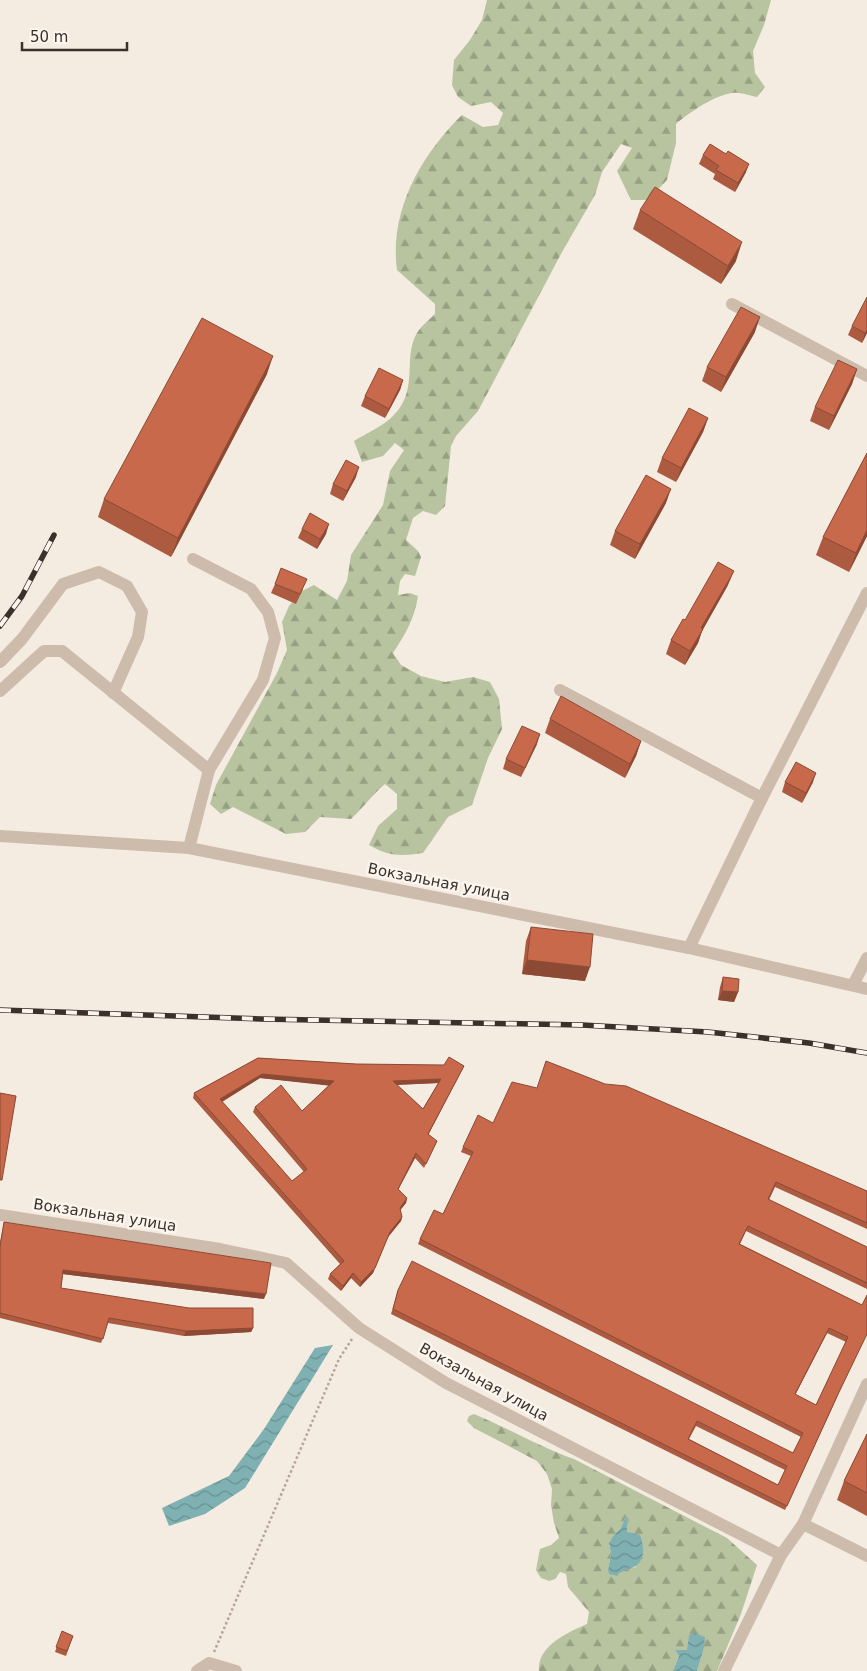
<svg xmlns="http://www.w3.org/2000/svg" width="867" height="1671" viewBox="0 0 867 1671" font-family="'DejaVu Sans',sans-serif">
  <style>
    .forest { fill: url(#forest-firs); fill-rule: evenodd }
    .water { fill: url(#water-waves) }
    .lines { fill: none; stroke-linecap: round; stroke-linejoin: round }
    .path { stroke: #b9a596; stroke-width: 2.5; stroke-dasharray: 2.5 2.5; stroke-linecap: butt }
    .minor { stroke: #cdbbac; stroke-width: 12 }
    .rail-casing { stroke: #3b302b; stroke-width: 5.5 }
    .rail { stroke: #fbf5ee; stroke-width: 4; stroke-dasharray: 11; stroke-linecap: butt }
    .wall { fill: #ac5a40; fill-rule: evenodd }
    .shaded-wall { fill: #8c4a34 }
    .building { fill: #c8694b; stroke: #8c4a34; fill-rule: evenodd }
    .labels { text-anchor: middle; stroke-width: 5; stroke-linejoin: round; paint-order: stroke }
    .street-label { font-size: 15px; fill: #3b302b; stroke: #fbf5ee }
  </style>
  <defs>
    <pattern id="forest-firs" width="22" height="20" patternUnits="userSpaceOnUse" patternTransform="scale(1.25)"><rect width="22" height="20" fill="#b8c4a0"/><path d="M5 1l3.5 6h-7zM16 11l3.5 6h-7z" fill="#97a083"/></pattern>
    <pattern id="water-waves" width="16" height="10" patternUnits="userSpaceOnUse" patternTransform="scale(1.25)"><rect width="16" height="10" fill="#7fb0b2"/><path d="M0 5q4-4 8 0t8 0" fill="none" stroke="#699091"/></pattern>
  </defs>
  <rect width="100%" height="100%" fill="#f4ebe1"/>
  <!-- forest -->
  <g class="forest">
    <path d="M487,0H771L764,25L753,51L755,73L765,87L757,97C751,96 744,93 738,93C720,91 689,113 676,124V143L667,180L648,200H631L617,171L632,148L621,144L602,172L595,195L562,252L478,411L456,436L451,446L445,506L436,515L423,511L413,518L406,540L418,551L421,557L415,576L405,574L400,581L398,595L410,593L418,596C414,620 406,633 393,653L401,665L421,676L445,682L473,677L490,682L499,699L502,729L488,758L472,805L448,817L423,853C400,856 390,857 369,845L378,826L397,809V794L385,784C372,795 363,808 351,819L320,817L305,832L286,834L233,807L221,814L210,804L216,785L277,673L287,650L282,622L289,606L302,591L314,585L337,600L347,581L351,555L383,505L390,471L404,450L395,443L383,456L362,462L354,441C365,434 385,425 393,416C420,389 402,358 417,333C421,326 429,320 435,314V304L397,270C389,211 421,155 462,115L483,127L498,125L503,113L491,102L471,106L458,97L452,85L454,60L470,40L482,20Z"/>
    <path d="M474,1414C508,1428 540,1447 574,1459L727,1538L757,1565L741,1614L717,1671H697L704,1648L689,1635L688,1651L675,1650L679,1656L673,1671H539C537,1646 567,1633 587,1624L589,1612L568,1587L566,1574L560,1572L555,1579L549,1581L541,1578L536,1570L540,1549L551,1545L559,1538L554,1523L551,1505L552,1489L547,1474L537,1461L474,1428L467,1421L469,1416ZM626,1515L628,1522L627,1532L636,1567L620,1571L608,1570L611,1553L609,1543L613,1536L621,1528Z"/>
  </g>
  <!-- water -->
  <g class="water">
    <polygon points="333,1345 245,1488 205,1514 169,1526 162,1508 229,1476 264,1429 315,1348"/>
    <path d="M626,1515L628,1522L627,1532L640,1535C644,1545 646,1561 634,1567C627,1571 622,1569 617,1576L609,1574L608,1570L611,1553L609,1543L613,1536L621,1528Z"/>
    <polygon points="695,1633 705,1637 704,1648 697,1671 673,1671 679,1656 675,1650 687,1650 689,1635"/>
  </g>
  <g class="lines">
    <!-- path -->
    <polyline class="path" points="214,1652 339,1359 352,1339"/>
    <!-- minor -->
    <g class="minor">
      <polyline points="732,304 867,376"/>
      <polyline points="0,662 22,639 63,584 99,572 127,586 142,612 138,637 113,693"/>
      <polyline points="560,690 762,798"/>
      <polyline points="0,691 44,651 62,651 209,770"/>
      <polyline points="0,836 189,848 689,948 867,989"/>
      <polyline points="189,848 209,770 263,680 275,638 268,612 251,589 193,559"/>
      <polyline points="689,948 762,798 867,593"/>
      <polyline points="853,985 867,958"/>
      <polyline points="0,1215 220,1249 286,1263 359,1328 446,1383 781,1555"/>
      <polyline points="803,1524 867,1556"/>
      <polyline points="197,1671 209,1663 236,1671"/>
      <polyline points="724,1671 781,1555 803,1524 867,1384"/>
    </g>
    <defs>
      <g id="rail">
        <polyline points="0,626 22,596 54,535"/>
        <polyline points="0,1010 261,1019 582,1025 708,1032 809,1043 867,1053"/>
      </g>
    </defs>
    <!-- rail casing -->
    <use href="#rail" class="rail-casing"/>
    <!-- rail -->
    <use href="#rail" class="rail"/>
  </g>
  <!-- wall -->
  <g class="wall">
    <polygon points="726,154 746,172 735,192 713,179 715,174 699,164 703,155"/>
    <polygon points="640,210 736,261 721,284 633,229"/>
    <polygon points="852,326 867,333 862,343 848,335"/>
    <polygon points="755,332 721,392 702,381 707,367"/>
    <polygon points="857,369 852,384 829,430 810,421 815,407"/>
    <polygon points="267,374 171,557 98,517 104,499"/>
    <polygon points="403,380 400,390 385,418 361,406 365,396"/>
    <polygon points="708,418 703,432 676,482 657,472 662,458"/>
    <polygon points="867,453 867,536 849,572 816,555 823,537"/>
    <polygon points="356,477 343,501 330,494 333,484"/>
    <polygon points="666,503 635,559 610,545 615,531"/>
    <polygon points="302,529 326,534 317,549 298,538"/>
    <polygon points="275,584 303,589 296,604 271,593"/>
    <polygon points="728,585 702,631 698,643 685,665 666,654 671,640 685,620"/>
    <polygon points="550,719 641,741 636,756 625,778 545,733"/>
    <polygon points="537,744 521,777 503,769 506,759"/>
    <polygon points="785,782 813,782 802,803 782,792"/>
    <polygon points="531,927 585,981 522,974 526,941"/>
    <polygon points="723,977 738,992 734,1002 718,1000 720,987"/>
    <path d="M258,1058L356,1064L464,1066L462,1070L428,1135L437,1141L424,1168L415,1158L398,1189L407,1198L406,1203L400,1210L402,1217L401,1221L388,1237L373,1273L360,1287L351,1278L341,1291L328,1279L330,1274L340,1264L193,1098L194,1093ZM260,1078L329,1085L302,1111L255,1107L253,1112L304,1172L292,1181L222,1102ZM438,1083L423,1109L397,1085Z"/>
    <path d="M493,1123L867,1191V1229L775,1187L769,1200L867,1247V1289L746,1231L740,1244L862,1305L837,1397L785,1510L391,1314L398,1290L793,1453L801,1437L418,1244L420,1239L443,1214L471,1156L461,1152L463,1147ZM827,1333L846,1342L816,1405L795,1395ZM696,1426L785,1470L778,1485L689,1439Z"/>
    <polygon points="4,1222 264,1299 63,1274 61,1288 253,1328 251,1332 184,1336 108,1323 101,1343 0,1318 0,1242"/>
    <polygon points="867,1434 867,1516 837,1500 844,1481"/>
    <polygon points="62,1631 73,1636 66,1656 55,1652"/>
  </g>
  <!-- shaded-wall -->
  <g class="shaded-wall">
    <polygon points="749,164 746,172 735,192 738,183"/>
    <polygon points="742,242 736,261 721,284 728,266"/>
    <polygon points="760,317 755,332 721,392 726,377"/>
    <polygon points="867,330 867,333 862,343 865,333"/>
    <polygon points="273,356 267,374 171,557 178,538"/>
    <polygon points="857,369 852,384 829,430 834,416"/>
    <polygon points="403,380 400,390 385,418 389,409"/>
    <polygon points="708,418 703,432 676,482 681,468"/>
    <polygon points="359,467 356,477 343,501 347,491"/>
    <polygon points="671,489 666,503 635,559 640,544"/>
    <polygon points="329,524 326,534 317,549 320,539"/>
    <polygon points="867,530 867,536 849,572 856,553"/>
    <polygon points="734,571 728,585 702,631 698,643 685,665 690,651 701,628"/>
    <polygon points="540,734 537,744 521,777 525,768"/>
    <polygon points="641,741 636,756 625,778 630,764"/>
    <polygon points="816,773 813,782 802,803 806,793"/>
    <polygon points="527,960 590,967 585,981 522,974"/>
    <polygon points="722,991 738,992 734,1002 718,1000"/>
    <polygon points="464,1066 462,1070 426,1139 428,1134"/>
    <polygon points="262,1074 334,1081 332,1086 260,1078 218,1104 220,1099"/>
    <polygon points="441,1079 439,1083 391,1085 393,1081"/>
    <polygon points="416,1153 415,1158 396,1194 398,1189"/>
    <polygon points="407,1198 406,1203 398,1213 400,1208"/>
    <polygon points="402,1217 401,1221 388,1237 373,1273 360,1287 361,1282 390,1232"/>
    <polygon points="63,1270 266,1294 264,1299 62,1274"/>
    <polygon points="353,1273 351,1278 341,1291 343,1286"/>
    <polygon points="253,1328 251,1332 184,1336 186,1331"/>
    <polygon points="829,1328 827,1333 793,1399 795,1394"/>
    <polygon points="867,1334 837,1397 785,1510 839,1392"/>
  </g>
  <!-- building -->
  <g class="building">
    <polygon points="710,144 726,154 728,151 749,164 738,183 716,170 719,166 703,155"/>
    <polygon points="655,187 742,242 728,266 640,210"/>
    <polygon points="867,297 867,330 865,333 852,326"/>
    <polygon points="741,307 760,317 726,377 707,367"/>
    <polygon points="202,318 273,356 178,538 104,499"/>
    <polygon points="838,360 857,369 834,416 815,407"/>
    <polygon points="379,368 403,380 389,409 365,396"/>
    <polygon points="689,408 708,418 681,468 662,458"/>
    <polygon points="867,453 867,530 856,553 823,537"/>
    <polygon points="346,460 359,467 347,491 333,484"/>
    <polygon points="646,475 671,489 640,544 615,531"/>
    <polygon points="310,513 329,524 320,539 302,529"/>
    <polygon points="718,562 734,571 701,628 703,629 690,651 671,640 683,619 685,620"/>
    <polygon points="281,568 307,579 300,594 275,584"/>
    <polygon points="561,696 641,741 630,764 550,719"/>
    <polygon points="522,726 540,734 525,768 506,759"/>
    <polygon points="796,762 816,773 806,793 785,782"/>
    <polygon points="531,927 593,934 590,967 527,960"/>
    <polygon points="723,977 739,979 738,992 722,991"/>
    <path d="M449,1057L464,1066L428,1134L437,1141L426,1164L416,1153L398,1189L407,1198L400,1208L402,1217L390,1232L375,1268L361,1282L353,1273L343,1286L330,1274L344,1261L194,1093L258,1058L356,1064L444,1065ZM262,1074L334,1081L302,1111L281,1085L255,1107L307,1169L292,1181L220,1099ZM441,1079L423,1109L393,1081Z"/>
    <path d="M546,1061L605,1084L626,1086L867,1191V1223L776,1182L768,1199L867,1247V1283L748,1226L739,1244L862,1305L867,1295V1334L839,1392L787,1506L393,1309L398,1290L412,1261L793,1453L803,1433L420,1239L434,1210L443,1214L473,1152L463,1147L478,1115L493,1123L512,1082L537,1088ZM829,1328L848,1337L816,1405L795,1394ZM697,1421L787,1466L778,1485L688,1439Z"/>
    <polygon points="0,1093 16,1096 2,1180 0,1180"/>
    <polygon points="4,1222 271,1263 266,1294 63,1270 61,1288 189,1308 253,1308 253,1328 186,1331 109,1318 103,1339 0,1313 0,1247"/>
    <polygon points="867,1434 867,1493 844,1481"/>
    <polygon points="62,1631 73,1636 67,1651 56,1647"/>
  </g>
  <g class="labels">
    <!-- street labels -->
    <g class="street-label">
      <text transform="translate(439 882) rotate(11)" y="5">Вокзальная улица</text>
      <text transform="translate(105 1215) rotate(9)" y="5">Вокзальная улица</text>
      <text transform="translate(484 1382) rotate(29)" y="5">Вокзальная улица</text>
    </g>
  </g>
  <!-- scale -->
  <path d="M22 42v8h105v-8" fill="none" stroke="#3b302b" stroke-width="2.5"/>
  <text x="30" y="42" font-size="15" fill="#3b302b" stroke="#fbf5ee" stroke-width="4" paint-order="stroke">50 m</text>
</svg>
